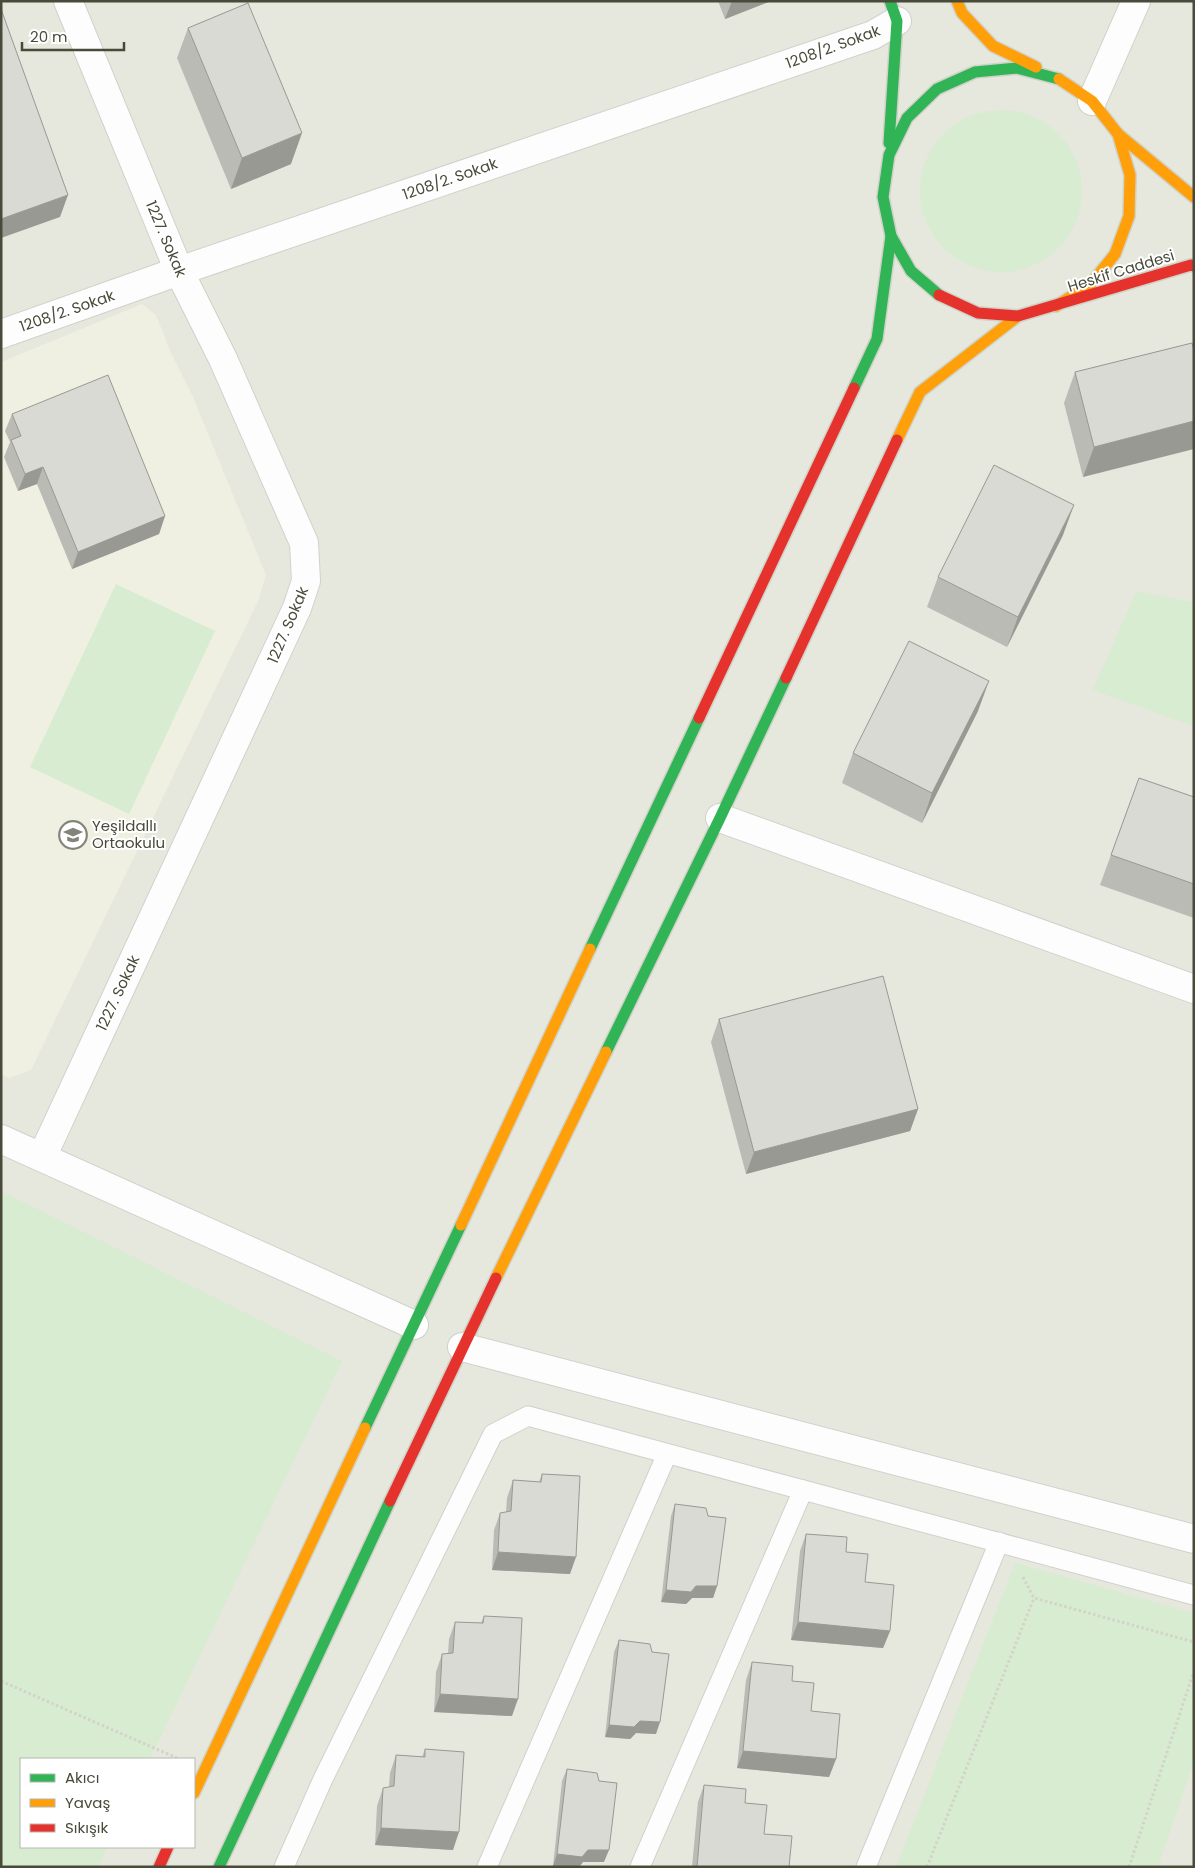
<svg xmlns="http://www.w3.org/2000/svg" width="1195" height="1868" viewBox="0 0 1195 1868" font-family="Poppins,sans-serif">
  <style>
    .residential { fill: #e6e7dd; fill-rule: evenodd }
    .education { fill: #eff0e2 }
    .green { fill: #d7ecd1 }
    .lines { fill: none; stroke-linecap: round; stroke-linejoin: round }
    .lane-casing { stroke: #d1d1cc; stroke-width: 21 }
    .street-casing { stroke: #d1d1cc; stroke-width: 30 }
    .fast-casing { stroke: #d0d1c7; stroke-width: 14 }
    .slow-casing { stroke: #d0d1c7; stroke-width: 14 }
    .jam-casing { stroke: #d0d1c7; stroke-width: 14 }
    .path { stroke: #d3d3cc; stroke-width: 3; stroke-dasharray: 2.5 2.5; stroke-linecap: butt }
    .lane { stroke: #fdfdfd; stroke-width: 19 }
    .street { stroke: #fdfdfd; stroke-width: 28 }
    .fast { stroke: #30b455; stroke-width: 11 }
    .slow { stroke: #ff9f0a; stroke-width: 11 }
    .jam { stroke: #e5322d; stroke-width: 11 }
    .wall { fill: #bbbbb6 }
    .shaded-wall { fill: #999994 }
    .building { fill: #dadad4; stroke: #999994 }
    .labels { text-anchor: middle; stroke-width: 4; stroke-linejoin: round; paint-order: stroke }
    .street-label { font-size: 15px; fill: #494a3a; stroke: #fff }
    .poi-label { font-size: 15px; fill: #494a3a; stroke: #fff; text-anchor: start }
  </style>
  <rect width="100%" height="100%" fill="#f3f3ef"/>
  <!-- residential -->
  <path class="residential" d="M1,1H1194V1867H1ZM21,1759H194V1847H21Z"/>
  <!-- education -->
  <polygon class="education" points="142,304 156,315 171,353 193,397 266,575 258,601 31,1070 9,1078 1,1074 1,362"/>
  <!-- green -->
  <g class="green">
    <circle cx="1001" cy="191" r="81"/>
    <polygon points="116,584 215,631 129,814 30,767"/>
    <polygon points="1136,592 1194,602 1194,726 1093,690"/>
    <polygon points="1,1191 342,1361 150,1759 21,1759 21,1847 107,1847 98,1867 1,1867"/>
    <polygon points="1015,1563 1194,1613 1194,1761 1158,1867 896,1867"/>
  </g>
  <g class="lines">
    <defs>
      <g id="lane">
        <polyline points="803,1490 1194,1595"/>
        <polyline points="284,1867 323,1779 493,1434 528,1416 803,1490 640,1867"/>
        <polyline points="487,1867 667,1454"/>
        <polyline points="866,1867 999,1542"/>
      </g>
      <g id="street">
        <polyline points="1092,101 1136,1"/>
        <polyline points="1,334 179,271 873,35 897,21"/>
        <polyline points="720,818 1194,989"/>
        <polyline points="1,1139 414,1325"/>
        <polyline points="42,1157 297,608 306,581 304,543 223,359 179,271 68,1"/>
        <polyline points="462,1347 1194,1539"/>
      </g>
      <g id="fast">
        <polyline points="889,143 897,21 890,1"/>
        <polyline points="939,295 911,271 891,236 883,197 889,155 907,118 937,89 975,72 1017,68 1059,79"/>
        <polyline points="854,388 877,339 891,236"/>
        <polyline points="590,949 699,718"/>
        <polyline points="606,1052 720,818 786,678"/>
        <polyline points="365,1428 461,1225"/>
        <polyline points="219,1867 390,1501"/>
      </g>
      <g id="slow">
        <polyline points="957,1 962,13 993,46 1036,67"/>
        <polyline points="1118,134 1194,197"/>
        <polyline points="1056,306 1090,285 1115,254 1129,216 1130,175 1118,134 1092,101 1059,79"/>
        <polyline points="897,440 920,392 1018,316"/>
        <polyline points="461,1225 590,949"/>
        <polyline points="496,1278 606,1052"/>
        <polyline points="194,1793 365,1428"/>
      </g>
      <g id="jam">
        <polyline points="939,295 978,313 1018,316 1191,265 1194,266"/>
        <polyline points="786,678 897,440"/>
        <polyline points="699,718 854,388"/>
        <polyline points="390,1501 496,1278"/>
        <polyline points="159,1867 168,1847"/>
      </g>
    </defs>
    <!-- lane casing -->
    <use href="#lane" class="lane-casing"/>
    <!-- street casing -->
    <use href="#street" class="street-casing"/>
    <!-- fast casing -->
    <use href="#fast" class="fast-casing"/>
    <!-- slow casing -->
    <use href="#slow" class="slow-casing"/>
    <!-- jam casing -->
    <use href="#jam" class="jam-casing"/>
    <!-- path -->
    <g class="path">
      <polyline points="1023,1577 1034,1598 1194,1642"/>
      <polyline points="1,1681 177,1758"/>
      <polyline points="927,1867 1034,1598"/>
      <polyline points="1129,1867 1194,1671"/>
    </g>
    <!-- lane -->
    <use href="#lane" class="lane"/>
    <!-- street -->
    <use href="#street" class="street"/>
    <!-- fast -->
    <use href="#fast" class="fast"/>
    <!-- slow -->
    <use href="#slow" class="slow"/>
    <!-- jam -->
    <use href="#jam" class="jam"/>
  </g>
  <!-- wall -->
  <g class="wall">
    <polygon points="718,1 771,1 725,19"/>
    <polygon points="188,28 291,164 231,189 177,58"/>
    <polygon points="1192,343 1083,477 1064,403 1075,372"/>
    <polygon points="12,414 165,516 159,534 72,569 37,484 18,491 4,457 10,442 5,431"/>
    <polygon points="1063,535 1007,647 927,607 938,577"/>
    <polygon points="978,711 922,823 842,783 853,753"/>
    <polygon points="1139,778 1194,797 1194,918 1100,885"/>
    <polygon points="719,1019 918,1109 910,1131 746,1174 711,1042"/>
    <polygon points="542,1474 570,1574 492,1570 494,1530 500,1513 506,1512 507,1498 513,1480 539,1482"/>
    <polygon points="675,1504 717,1586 713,1598 692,1598 686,1604 661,1602 671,1516"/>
    <polygon points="806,1534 846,1552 865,1582 890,1631 883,1648 791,1640 800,1551"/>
    <polygon points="484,1616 512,1716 434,1712 436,1672 442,1654 448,1654 449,1639 455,1622 481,1623"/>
    <polygon points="619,1640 656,1734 636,1733 630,1739 605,1737 614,1652"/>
    <polygon points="752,1662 792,1681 811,1711 836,1759 829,1777 737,1768 746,1680"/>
    <polygon points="425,1749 453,1850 375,1845 377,1806 383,1788 389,1787 390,1773 396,1755 422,1757"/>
    <polygon points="567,1769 604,1862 583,1862 579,1867 553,1866 562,1781"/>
    <polygon points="704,1785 745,1803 764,1834 789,1867 692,1867 698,1802"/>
  </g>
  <!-- shaded-wall -->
  <g class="shaded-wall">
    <polygon points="732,1 771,1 725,19"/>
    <polygon points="302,133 291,164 231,189 242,158"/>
    <polygon points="68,195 60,217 1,238 1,219"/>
    <polygon points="1194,421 1194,449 1083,477 1094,447"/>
    <polygon points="43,467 37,484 18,491 25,474"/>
    <polygon points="1074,505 1063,535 1007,647 1018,617"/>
    <polygon points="165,516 159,534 72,569 78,552"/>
    <polygon points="989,681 978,711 922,823 932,793"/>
    <polygon points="918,1109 910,1131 746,1174 754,1152"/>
    <polygon points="498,1552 576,1557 570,1574 492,1570"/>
    <polygon points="696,1586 717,1586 713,1598 692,1598 686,1604 661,1602 666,1590"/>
    <polygon points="798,1622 890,1631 883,1648 791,1640"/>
    <polygon points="440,1694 518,1699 512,1716 434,1712"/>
    <polygon points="640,1721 660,1722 656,1734 636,1733 630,1739 605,1737 609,1725"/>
    <polygon points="743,1751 836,1759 829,1777 737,1768"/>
    <polygon points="381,1828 459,1832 453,1850 375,1845"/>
    <polygon points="588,1850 609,1850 604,1862 583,1862 579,1867 553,1866 557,1854"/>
  </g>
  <!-- building -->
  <g class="building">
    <polygon points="248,3 302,133 242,158 188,28"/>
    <polygon points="1,9 68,195 1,219"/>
    <polygon points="1192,343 1194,351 1194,421 1094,447 1075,372"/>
    <polygon points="108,375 165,516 78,552 43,467 25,474 11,440 21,436 12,414"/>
    <polygon points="994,465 1074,505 1018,617 938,577"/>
    <polygon points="909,641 989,681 932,793 853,753"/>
    <polygon points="1139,778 1194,797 1194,884 1111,855"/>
    <polygon points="883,976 918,1109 754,1152 719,1019"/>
    <polygon points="542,1474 580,1476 576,1557 498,1552 500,1513 511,1511 513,1480 541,1482"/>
    <polygon points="675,1504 706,1508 708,1516 726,1518 717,1586 696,1586 691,1592 666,1590"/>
    <polygon points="806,1534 847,1537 846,1552 868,1554 865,1582 894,1585 890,1631 798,1622"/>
    <polygon points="484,1616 522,1618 518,1699 440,1694 442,1654 453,1653 455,1622 483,1623"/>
    <polygon points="619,1640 650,1644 652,1652 669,1654 660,1722 640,1721 634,1727 609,1725"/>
    <polygon points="752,1662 793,1666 792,1681 814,1683 811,1711 840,1714 836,1759 743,1751"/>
    <polygon points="425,1749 464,1752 459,1832 381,1828 383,1788 394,1786 396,1755 425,1757"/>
    <polygon points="567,1769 597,1773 599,1781 617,1783 609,1850 588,1850 582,1857 557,1854"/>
    <polygon points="704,1785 746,1789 745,1803 767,1805 764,1834 792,1836 789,1867 697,1867"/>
  </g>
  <!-- icons -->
  <defs>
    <symbol id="school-ring" viewBox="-11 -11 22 22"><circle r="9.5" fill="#fff" stroke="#848579" stroke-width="1.5"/><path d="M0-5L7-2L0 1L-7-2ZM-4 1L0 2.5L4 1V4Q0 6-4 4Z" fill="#848579"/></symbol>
  </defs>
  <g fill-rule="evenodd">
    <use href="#school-ring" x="57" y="819" width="32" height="32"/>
  </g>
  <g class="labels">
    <!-- street labels -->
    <g class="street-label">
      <text transform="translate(833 47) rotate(-20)" y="5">1208/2. Sokak</text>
      <text transform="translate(450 179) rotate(-19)" y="5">1208/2. Sokak</text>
      <text transform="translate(166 239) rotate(67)" y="5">1227. Sokak</text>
      <text transform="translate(1121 271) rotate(-17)" y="5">Heskif Caddesi</text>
      <text transform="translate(67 311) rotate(-19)" y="5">1208/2. Sokak</text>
      <text transform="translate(288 625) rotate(-67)" y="5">1227. Sokak</text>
      <text transform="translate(118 993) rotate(-65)" y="5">1227. Sokak</text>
    </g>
    <!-- poi labels -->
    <g class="poi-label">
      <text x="92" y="831">Yeşildallı<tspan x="92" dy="17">Ortaokulu</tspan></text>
    </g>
  </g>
  <!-- border -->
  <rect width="1195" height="1868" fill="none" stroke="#494a3a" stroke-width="5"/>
  <!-- legend -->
  <rect x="20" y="1758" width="175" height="90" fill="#ffffff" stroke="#b6b7b0"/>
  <rect x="30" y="1774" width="25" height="8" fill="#30b455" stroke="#b6b7b0"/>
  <text x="65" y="1783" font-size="15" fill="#494a3a">Akıcı</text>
  <rect x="30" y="1799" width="25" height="8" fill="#ff9f0a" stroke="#b6b7b0"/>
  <text x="65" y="1808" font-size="15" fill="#494a3a">Yavaş</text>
  <rect x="30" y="1824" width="25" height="8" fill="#e5322d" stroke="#b6b7b0"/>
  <text x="65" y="1833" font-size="15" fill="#494a3a">Sıkışık</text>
  <!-- scale -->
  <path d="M22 42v8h102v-8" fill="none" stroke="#494a3a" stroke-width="2.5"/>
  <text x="30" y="42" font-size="15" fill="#494a3a" stroke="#ffffff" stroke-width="4" paint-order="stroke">20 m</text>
</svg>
